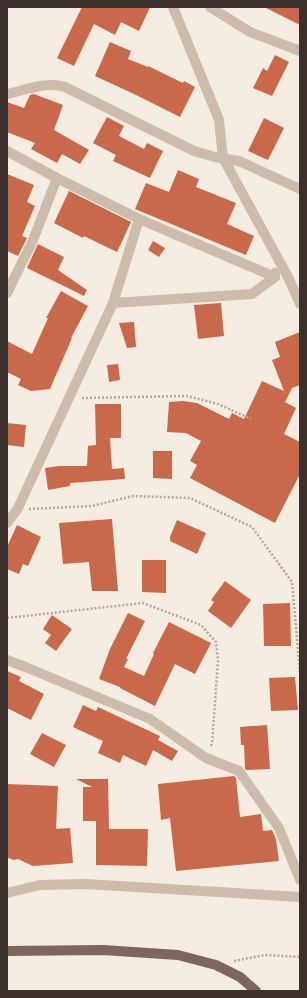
<svg xmlns="http://www.w3.org/2000/svg" width="307" height="998" viewBox="0 0 307 998" font-family="'Source Sans 3',sans-serif">
  <style>
    .building { fill: #c8694b }
    .lines { fill: none; stroke-linecap: round; stroke-linejoin: round }
    .path { stroke: #b9a596; stroke-width: 2.5; stroke-dasharray: 2 2; stroke-linecap: butt }
    .minor { stroke: #cdbbac; stroke-width: 10 }
    .major { stroke: #7d675c; stroke-width: 10 }
  </style>
  <rect width="100%" height="100%" fill="#f4ebe1"/>
  <!-- building -->
  <g class="building">
    <polygon points="82,7 150,7 139,31 121,22 115,35 94,24 74,66 57,58"/>
    <polygon points="264,7 300,7 300,25"/>
    <polygon points="110,42 131,51 128,59 148,67 148,66 183,83 184,81 195,87 180,117 134,94 95,76"/>
    <polygon points="275,55 289,62 272,96 253,88 263,68 267,71"/>
    <polygon points="34,94 63,105 54,130 89,150 80,164 62,154 57,163 31,149 35,143 7,132 7,102 24,108 30,95"/>
    <polygon points="107,117 124,126 119,136 144,149 147,143 163,151 150,178 113,161 116,155 93,143"/>
    <polygon points="264,118 284,128 268,160 248,151"/>
    <polygon points="178,170 199,179 196,187 236,203 227,224 254,236 246,255 135,209 146,183 169,192"/>
    <polygon points="7,174 34,185 27,202 35,206 22,236 27,238 18,256 7,251"/>
    <polygon points="69,191 131,222 117,252 84,236 83,238 54,223"/>
    <polygon points="153,241 165,248 159,257 148,250"/>
    <polygon points="38,244 64,257 58,270 87,290 84,296 27,268"/>
    <polygon points="61,291 88,306 71,338 72,338 50,389 31,391 18,385 21,379 7,372 7,341 32,354 48,318 46,318"/>
    <polygon points="221,303 224,336 198,339 194,305"/>
    <polygon points="134,322 136,347 127,348 119,323"/>
    <polygon points="300,332 300,385 292,388 285,402 296,408 284,434 300,442 300,474 275,523 190,478 197,465 190,461 201,441 186,433 167,432 169,402 183,401 197,403 229,419 232,413 244,419 262,381 284,391 272,360 280,357 275,342"/>
    <polygon points="118,364 120,380 109,382 107,365"/>
    <polygon points="95,404 121,404 121,438 110,438 112,469 124,468 125,479 70,483 70,486 48,490 45,468 59,466 87,466 88,446 96,445"/>
    <polygon points="7,423 26,425 24,447 7,445"/>
    <polygon points="153,451 172,451 172,479 153,478"/>
    <polygon points="112,519 118,591 92,591 89,562 63,564 59,523"/>
    <polygon points="177,520 206,533 197,554 170,541 170,537"/>
    <polygon points="17,525 41,537 28,566 23,564 19,574 7,569 7,547"/>
    <polygon points="142,560 166,560 166,593 142,592"/>
    <polygon points="225,581 251,600 231,628 208,611 214,602 211,600"/>
    <polygon points="290,603 291,646 264,646 263,604"/>
    <polygon points="128,613 145,621 126,659 128,659 124,667 144,676 154,654 153,653 169,622 211,643 195,674 175,664 155,706 120,688 120,687 99,679 110,649"/>
    <polygon points="52,615 72,629 56,651 45,643 51,635 43,629"/>
    <polygon points="7,671 21,677 19,681 44,694 31,720 7,708"/>
    <polygon points="295,677 298,710 271,711 269,678"/>
    <polygon points="83,705 96,711 98,707 160,736 158,740 178,751 172,761 153,750 146,766 123,755 120,763 98,753 103,741 73,727"/>
    <polygon points="267,725 270,769 246,770 245,768 244,745 241,745 240,727"/>
    <polygon points="42,733 66,745 54,767 30,754"/>
    <polygon points="234,776 236,778 240,817 261,814 263,831 272,830 276,839 279,861 176,871 170,818 161,820 158,784"/>
    <polygon points="76,779 108,779 109,829 148,829 147,866 96,865 96,821 83,821 83,787 92,787"/>
    <polygon points="7,784 58,786 56,829 70,828 73,863 33,866 18,859 13,860 7,857"/>
  </g>
  <g class="lines">
    <!-- path -->
    <g class="path">
      <polyline points="82,398 187,396 218,404 251,419"/>
      <polyline points="29,509 92,506 133,496 190,498 252,527 292,582 300,673"/>
      <polyline points="7,618 143,603 201,625 216,642 218,660 212,744 210,747"/>
      <polyline points="234,961 265,955 300,957"/>
    </g>
    <!-- minor -->
    <g class="minor">
      <polyline points="173,7 219,120 223,158 288,277 300,304"/>
      <polyline points="210,7 250,32 300,51"/>
      <path d="M7,94C26,90 46,81 65,87L194,151L215,157L239,161L300,189"/>
      <polyline points="7,151 57,178 139,219 275,277"/>
      <polyline points="7,293 33,240 57,178"/>
      <polyline points="113,303 252,294 275,277 275,273"/>
      <polyline points="7,523 17,510 113,303 139,219"/>
      <polyline points="7,660 28,668 150,719 206,758 239,771 279,828 300,880"/>
      <polyline points="7,893 40,885 85,884 300,897"/>
    </g>
    <!-- major -->
    <polyline class="major" points="7,951 103,950 178,955 216,965 240,977 256,991"/>
  </g>
  <!-- border -->
  <rect width="307" height="998" fill="none" stroke="#3b302b" stroke-width="16"/>
</svg>
